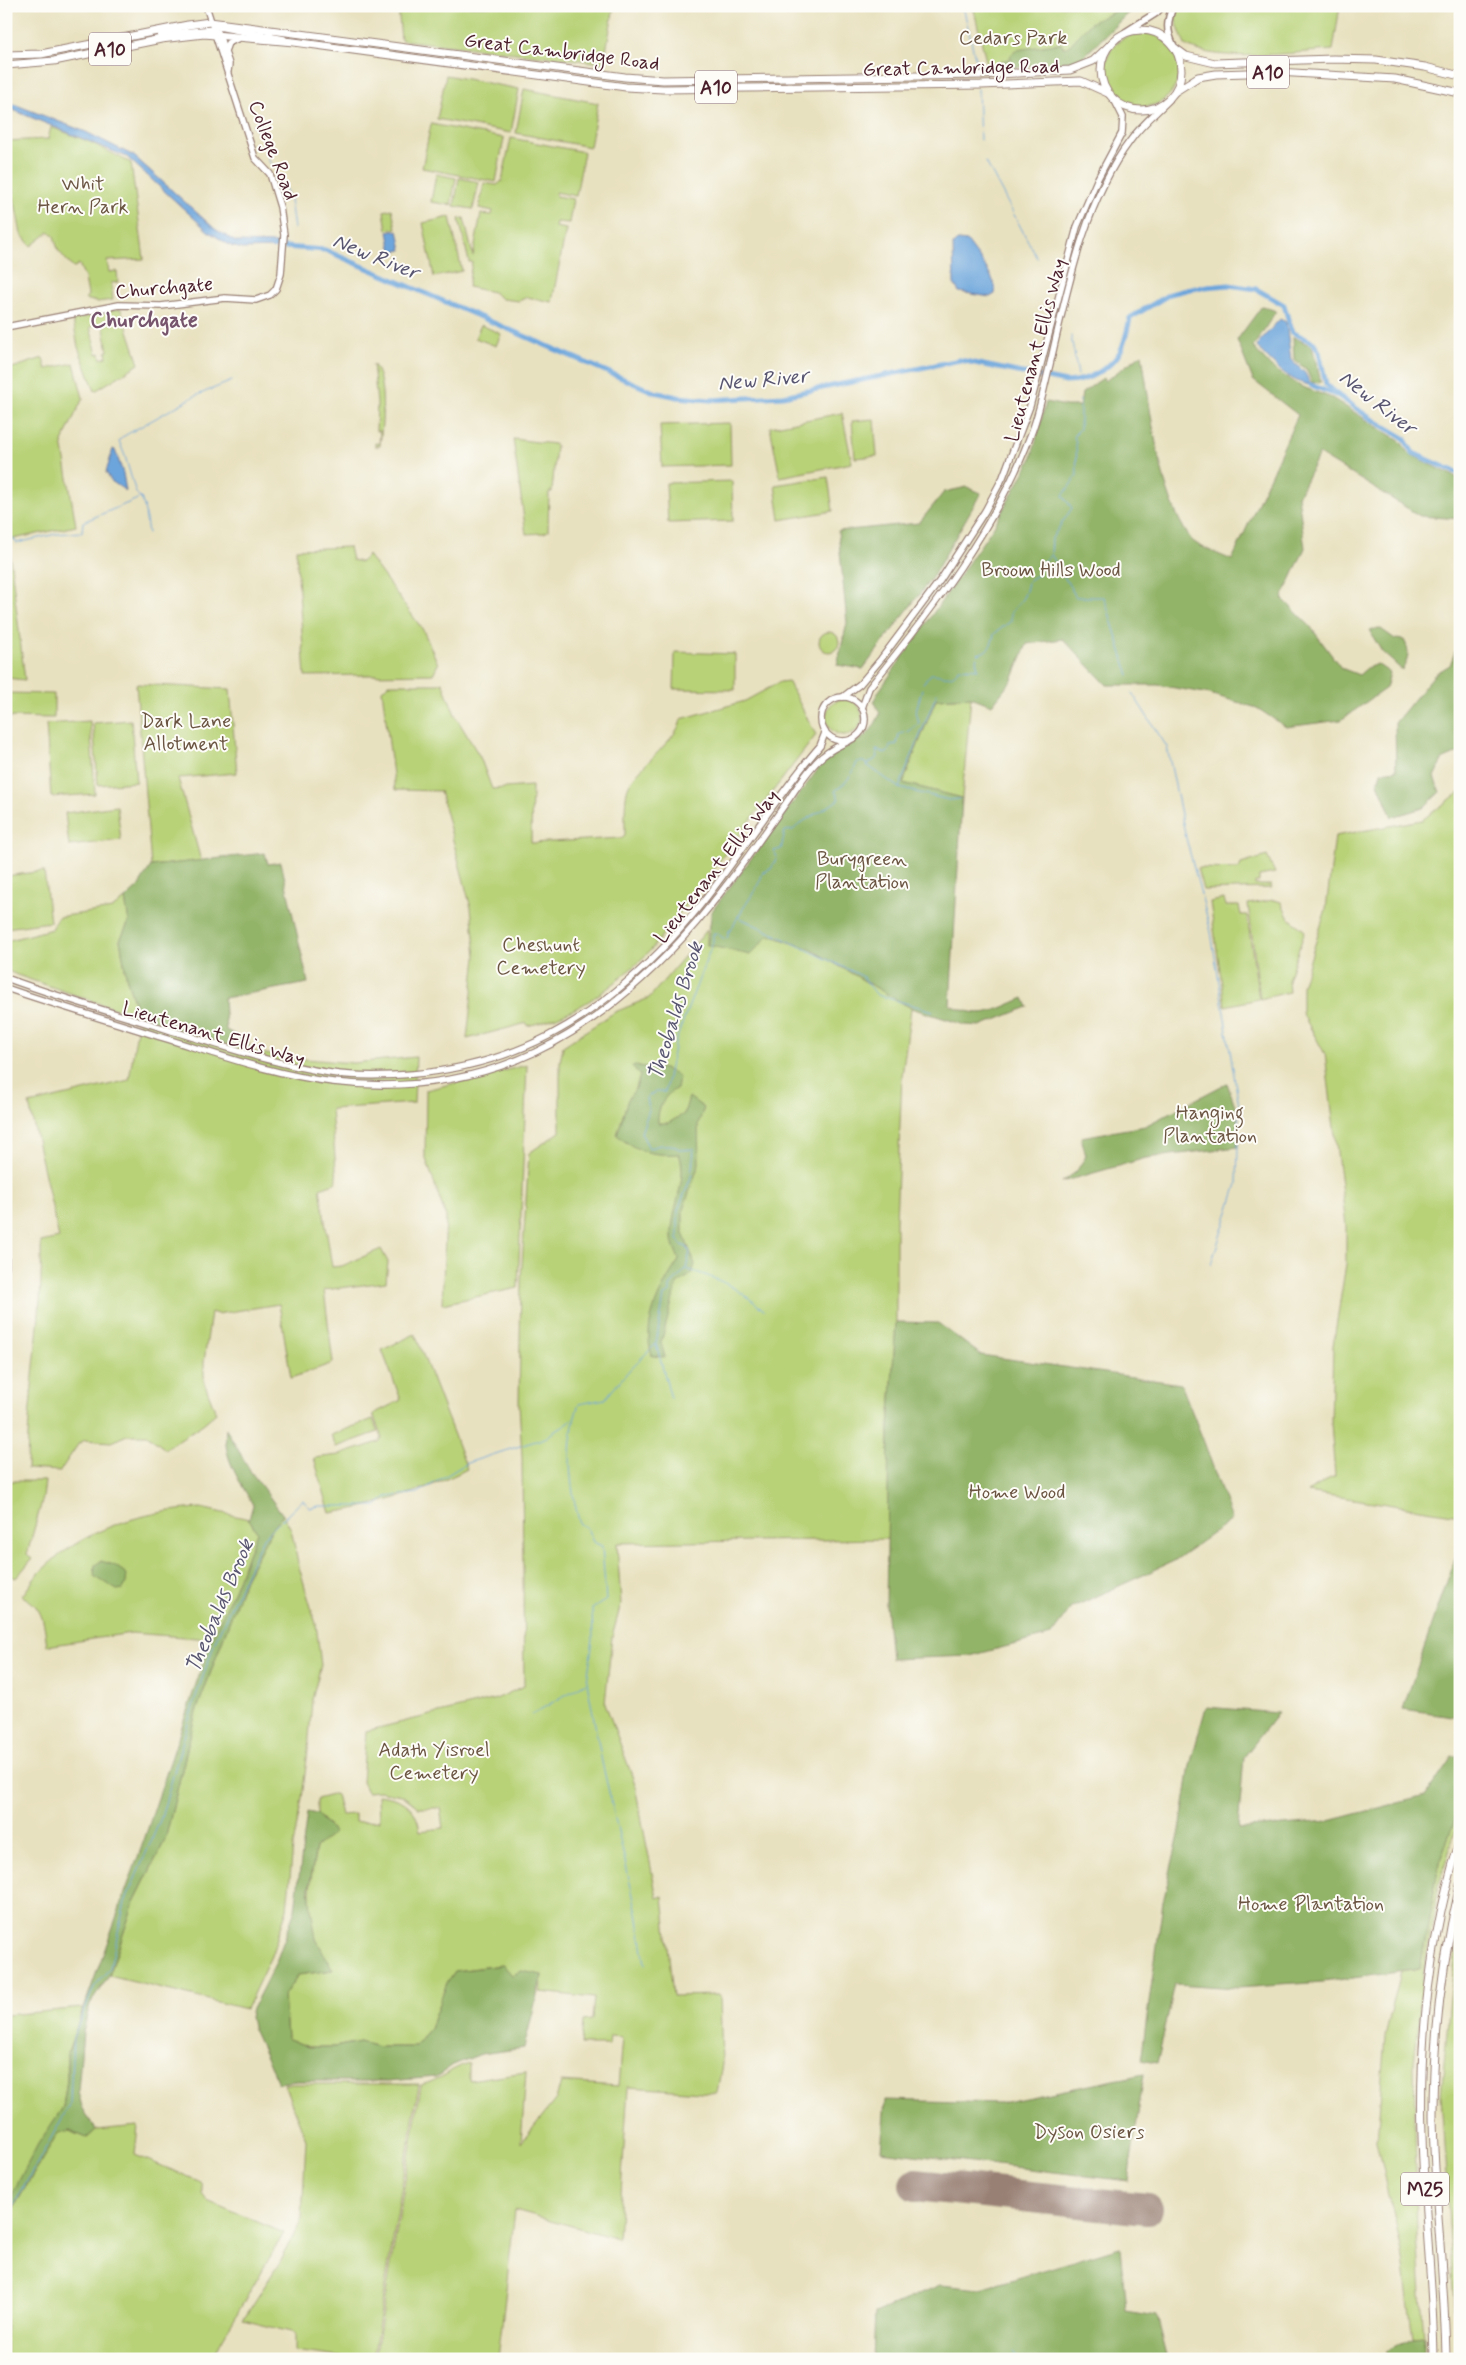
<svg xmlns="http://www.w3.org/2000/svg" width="1466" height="2365" viewBox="0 0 1466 2365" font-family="Mynerve,sans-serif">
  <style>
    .green { fill: #b8d277; stroke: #817851; fill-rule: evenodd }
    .forest { fill: #92b468; stroke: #6e6a4a }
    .water { fill: #6ca5db; stroke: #5b6283 }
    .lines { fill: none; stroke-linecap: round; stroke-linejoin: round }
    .stream { stroke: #6ca5db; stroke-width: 1 }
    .canal { stroke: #6ca5db; stroke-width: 5 }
    .runway { stroke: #998075; stroke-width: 32 }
    .secondary-casing { stroke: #998075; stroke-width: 8 }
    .primary-casing { stroke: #998075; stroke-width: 9 }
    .highway-casing { stroke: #998075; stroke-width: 9 }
    .secondary { stroke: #fff; stroke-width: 5.5 }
    .primary { stroke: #fff; stroke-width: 6 }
    .highway { stroke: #fff; stroke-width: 7 }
    .labels { text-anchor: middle; stroke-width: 4; stroke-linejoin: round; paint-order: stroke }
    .shield { fill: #fdfcf7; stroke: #806168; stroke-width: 1 }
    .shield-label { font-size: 19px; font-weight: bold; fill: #4a1f2b }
    .park-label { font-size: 20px; fill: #6b5542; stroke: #fdfcf7 }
    .street-label { font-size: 20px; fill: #4a1f2b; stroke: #fdfcf7 }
    .water-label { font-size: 21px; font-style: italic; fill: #585571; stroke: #fdfcf7 }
    .quarter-label { font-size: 22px; font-weight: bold; fill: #76556d; stroke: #fdfcf7 }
  </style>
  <rect width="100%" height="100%" fill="#fdfcf7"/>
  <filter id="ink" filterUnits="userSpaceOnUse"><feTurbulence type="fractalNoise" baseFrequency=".02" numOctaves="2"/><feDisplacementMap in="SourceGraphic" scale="10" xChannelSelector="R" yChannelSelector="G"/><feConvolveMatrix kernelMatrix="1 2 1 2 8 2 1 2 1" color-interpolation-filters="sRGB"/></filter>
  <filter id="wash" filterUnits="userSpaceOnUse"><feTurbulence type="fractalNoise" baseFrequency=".0096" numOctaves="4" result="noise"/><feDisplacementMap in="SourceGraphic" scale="20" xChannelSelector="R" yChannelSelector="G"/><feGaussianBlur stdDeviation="1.12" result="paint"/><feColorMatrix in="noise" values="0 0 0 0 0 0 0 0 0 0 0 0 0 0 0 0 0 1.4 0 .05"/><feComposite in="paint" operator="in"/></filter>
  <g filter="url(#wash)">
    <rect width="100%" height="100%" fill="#e8e1bf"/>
    <!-- green -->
    <g class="green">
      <polygon points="398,6 614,6 604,63 401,40"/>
      <polygon points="973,6 1139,6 1127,14 1079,61 988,70"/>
      <path d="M1179,6H1340L1333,50C1293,52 1219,64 1185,45L1175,19Z"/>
      <circle cx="1142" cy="70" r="37"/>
      <polygon points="446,75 519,89 511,133 437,119"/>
      <polygon points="524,89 598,103 590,147 516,133"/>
      <polygon points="431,124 504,138 496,182 422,168"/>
      <polygon points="51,127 90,142 131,163 144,259 107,261 109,272 117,271 118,282 111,283 113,300 97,302 85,299 88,295 85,278 79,264 73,268 58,250 54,236 49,232 31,246 21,234 6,156 6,141 48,139"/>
      <polygon points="511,138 584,152 576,196 555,192 556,196 573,199 569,223 556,222 555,227 566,229 552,302 527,297 519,301 502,299 493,292 468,287 472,262 469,262 459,219 464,218 473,256 481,214 492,215 493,211 479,208 484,183 497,185 502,181"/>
      <polygon points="436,174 456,178 451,205 431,202"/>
      <polygon points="459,178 479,182 473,209 454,206"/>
      <polygon points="392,209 396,228 387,230 384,211"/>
      <polygon points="450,217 462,271 434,277 423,223"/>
      <path d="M117,309H121L139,364L95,391L78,347L73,320ZM103,323L108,351L106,352L107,357L101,359L100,353L97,354L90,327Z"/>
      <polygon points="481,325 501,334 496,346 475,338"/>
      <polygon points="43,358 46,369 74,363 83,398 62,442 76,526 8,540 25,680 6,678 6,370"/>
      <path d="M373,364C387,380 382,425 380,446H375V443L379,444L380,431H376L377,403Z"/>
      <polygon points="842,413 852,463 780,477 770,427"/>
      <polygon points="874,419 877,456 855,458 852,421"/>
      <polygon points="730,423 731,465 662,467 660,425"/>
      <polygon points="513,439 554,444 556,446 552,492 549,492 548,531 544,533 526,534"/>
      <polygon points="828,477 833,511 780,520 775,485"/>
      <polygon points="732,481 733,521 668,523 666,483"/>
      <polygon points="349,547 352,560 361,562 368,555 423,630 438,664 433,674 305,676 296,549"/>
      <circle cx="829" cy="642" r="10"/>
      <polygon points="675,652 735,654 735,690 674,689"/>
      <path d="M788,681L816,735L651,950C613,987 580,1014 527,1026V1023L467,1039L476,957L471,908L440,791L395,790L382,690L388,684H438L442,682L456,717L480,757L492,789L532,786L531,843L621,838L625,835C625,823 624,794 629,785C640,765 679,738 681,719L745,701L780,682Z"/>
      <polygon points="136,684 230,689 237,773 178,778 201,861 151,866"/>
      <polygon points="6,693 54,694 54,718 6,717"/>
      <polygon points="971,697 962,798 903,783 936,699"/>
      <circle cx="844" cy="717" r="18"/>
      <polygon points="131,720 136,782 98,785 93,723"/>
      <polygon points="90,721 95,794 51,797 46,724"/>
      <polygon points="1460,792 1460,1515 1307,1492 1335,1476 1331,1423 1333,1346 1346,1264 1346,1226 1325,1054 1302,1013 1302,986 1326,909 1335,836 1422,820"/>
      <polygon points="117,806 121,840 69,846 65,813"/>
      <polygon points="1267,856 1275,873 1259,876 1259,882 1255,882 1255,885 1271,885 1272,888 1203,890 1197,868 1239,869 1241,864"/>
      <polygon points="44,871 50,922 6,928 6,876"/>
      <path d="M125,899L129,922L120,940L127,980L139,1017L250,1051L282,1057L353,1063L416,1057L414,1103L331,1109L337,1182L320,1188L332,1267L342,1266L381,1249L388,1262L386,1282L324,1290L333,1363L291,1378L279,1304L217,1314L211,1312L204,1362V1382L216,1413L203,1424L165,1449L147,1435H127L111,1442L85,1440L79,1443L60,1471L27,1469C27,1392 44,1318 41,1242L59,1238L29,1104L129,1080L139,1017L17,975L6,970V941L52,929L58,917L112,909Z"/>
      <polygon points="1224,899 1226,906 1239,906 1241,915 1247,915 1259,999 1225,1006 1210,902"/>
      <polygon points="1274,900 1281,902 1288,917 1305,931 1288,980 1289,992 1260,999 1248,904"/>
      <path d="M707,930V945L769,935L810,949L911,1008L902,1076L896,1221V1322L889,1429L888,1539L617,1543L621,1604L612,1637L605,1703L634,1781L657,1898L663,1896L673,1996L720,1995L722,2064L717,2093L628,2087L618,2239L515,2210L498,2359H375L421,2085C439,2081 451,2068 469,2063V2080L526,2072L521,2143L556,2099L561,2082L618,2086L622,2037L610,2036L609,2045H581L583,2021L592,2020L594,1998L540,1992L542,1975H512L502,1965L455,1971L447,1983L430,2028L416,2047H379L360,2042L334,2047H308L287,2038L284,1995L298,1975L332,1970C328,1960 320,1950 316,1939C305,1910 311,1877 316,1847L334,1832L317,1814V1799L336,1794L341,1815L355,1814V1822L379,1821L378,1795C403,1798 416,1805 420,1831L443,1828L440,1808H419L402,1795L379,1791L367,1792L362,1782L366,1731L496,1699L524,1686L522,1457L519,1404L521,1280L529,1153L560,1132V1062L563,1046L615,1012L649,998Z"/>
      <polygon points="527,1065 518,1288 442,1304 446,1217 425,1156 426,1090"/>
      <path d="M415,1334L467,1469C430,1489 373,1507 330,1513L314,1458L339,1455L379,1442L382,1438L373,1414L401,1400L382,1350Z"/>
      <polygon points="373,1419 378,1432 336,1447 331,1435"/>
      <polygon points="6,1481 45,1481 43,1498 27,1554 32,1559 16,1578 6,1574"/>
      <path d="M201,1508L249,1519L257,1532L234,1590L211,1639L131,1633L47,1646C44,1624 44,1607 22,1596C28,1588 34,1578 41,1571C84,1529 142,1511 201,1508Z"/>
      <polygon points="283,1515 291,1529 299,1567 316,1624 321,1665 312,1700 308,1750 302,1798 293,1846 287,1909 271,1956 246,2009 109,1976 134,1902 165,1840 196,1712 245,1579 272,1529"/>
      <polygon points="1460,1805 1460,1815 1439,1885 1424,1969 1414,2063 1417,2235 1424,2337 1413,2338 1402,2252 1377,2141 1385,2036 1401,1972 1420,1969 1439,1863"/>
      <polygon points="1460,1928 1460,2334 1456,2335 1441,2096 1451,1988"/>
      <polygon points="83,2008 67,2055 67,2080 63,2107 12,2194 6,2200 6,2015"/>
      <polygon points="284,2084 419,2084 373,2359 353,2359 295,2351 295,2333 243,2320 283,2257 302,2218 306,2140"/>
      <polygon points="138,2126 135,2155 199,2181 202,2185 202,2194 207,2201 284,2233 220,2343 213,2359 6,2359 6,2213 14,2207 57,2134 70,2131 87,2138 96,2130"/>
    </g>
    <!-- forest -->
    <g class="forest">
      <polygon points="1118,10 1126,10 1127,14 1079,61 988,70 1002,61 1012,58 1009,56 1017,50 1061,43 1063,47 1068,47 1090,23"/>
      <path d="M1262,306L1276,311L1253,347L1271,367L1300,386L1332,398L1401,442L1408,453L1460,479V519L1420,516L1319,454L1298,496L1305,548L1282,598L1310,626L1341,668L1359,675L1367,668L1377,664L1390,673L1386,688L1341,720L1286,727L1257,708L1210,694L1158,685H1107L1063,639L1027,644L1012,680L992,705L971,697L936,699L903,783L962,798L950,1005C983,1020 993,1011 1024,998L1028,1007L980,1026L965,1025L911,1008L810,949L769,935L750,955L707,945L712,911L819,768C824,763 829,758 834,754C856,739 867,743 880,714L874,700L879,691L994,526L1031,460L1046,402L1066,406H1080L1082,393L1103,378L1105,381L1142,354C1150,406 1159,498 1191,539C1196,546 1223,556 1232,560L1298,415L1253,380L1237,340Z"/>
      <polygon points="1293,337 1312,346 1321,382 1312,383 1306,369 1294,360"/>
      <polygon points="967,487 981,493 933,576 863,669 837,665 847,623 838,531 919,523 944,492"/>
      <path d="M1381,629L1395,639L1404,640C1410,651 1409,659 1402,670L1382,652L1369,630Z"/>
      <polygon points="1460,639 1460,752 1442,760 1434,777 1440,792 1423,808 1392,817 1378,783 1381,772 1396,770 1395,723 1435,674 1450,665"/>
      <polygon points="265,853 268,864 281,862 308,983 224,998 226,1030 249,1042 250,1051 139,1017 127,980 120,940 129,922 125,899 138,887 151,866"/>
      <path d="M632,1066C647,1067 669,1066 679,1077L677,1088C664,1095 657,1108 658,1123H668L684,1114L689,1097L704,1108L698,1124L699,1164L683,1210V1233L695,1264L692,1274L677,1284L661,1343L665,1357L652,1356C641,1323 661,1287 679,1260C677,1253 672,1245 672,1238C670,1210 689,1180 679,1154C654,1156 636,1152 617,1135L628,1099L636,1088L640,1075Z"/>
      <polygon points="1227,1083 1237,1111 1238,1147 1146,1158 1062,1182 1076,1172 1086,1156 1081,1137 1145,1126"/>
      <polygon points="896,1322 938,1323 981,1355 1181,1384 1204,1442 1232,1520 1174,1561 1071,1608 1051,1635 970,1656 891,1659 886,1605 889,1429"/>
      <path d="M226,1429L251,1472L283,1515L272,1529L245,1579L196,1712L165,1840L134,1902L109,1976L90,2004L83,2032L78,2091L82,2107L96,2130L87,2138L70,2131L57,2134L14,2207L6,2213V2200L12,2194L38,2144L63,2107L67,2080V2055L144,1840L211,1639L234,1590L257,1532L249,1519L253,1505C240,1481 222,1457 226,1429Z"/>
      <polygon points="1460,1544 1460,1717 1403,1709"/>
      <polygon points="101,1561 114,1565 127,1574 126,1583 123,1589 117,1590 94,1576 95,1565"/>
      <polygon points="1206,1707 1278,1713 1244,1757 1238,1829 1329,1821 1425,1796 1452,1757 1460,1757 1460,1805 1439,1863 1420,1969 1323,1982 1238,1988 1175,1984 1157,2063 1141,2060 1163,1902 1180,1831 1190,1765"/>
      <polygon points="307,1812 317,1814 334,1833 316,1847 309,1888 311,1908 316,1939 333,1970 298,1975 284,1995 287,2038 308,2047 334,2047 360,2042 379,2047 416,2047 430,2028 447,1983 455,1971 503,1965 512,1975 522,1971 542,1975 524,2048 481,2054 453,2065 436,2077 389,2081 297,2081 278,2083 252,2027 250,2017 252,2009 276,1962 295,1910"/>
      <polygon points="1144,2074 1128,2181 881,2151 885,2100 1001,2103"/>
      <polygon points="1120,2247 1126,2311 1157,2316 1168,2359 873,2359 875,2313 940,2285 981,2289"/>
      <polygon points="1424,2337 1424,2359 1391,2359 1386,2351 1413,2338"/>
    </g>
    <!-- water -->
    <g class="water">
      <polygon points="6,101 86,132 134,156 215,229 236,242 278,243 277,248 242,249 231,246 209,232 127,157 6,107"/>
      <polygon points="398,230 402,250 392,252 388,232"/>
      <path d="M958,240L967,241C975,253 999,280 995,294L990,297L959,292L954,284L953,245Z"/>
      <path d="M1280,319L1286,322L1291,360L1305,373L1311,385C1290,383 1271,362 1257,347L1260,341Z"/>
      <polygon points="113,449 115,450 123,473 126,491 111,481 106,472"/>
    </g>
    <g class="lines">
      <!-- stream -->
      <g class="stream">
        <polyline points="963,6 977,66"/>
        <polyline points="978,89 980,140"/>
        <polyline points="253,125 267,145 269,161 272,165"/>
        <polyline points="986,162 1037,258"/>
        <polyline points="281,179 290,199 294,229"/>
        <polyline points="1071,336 1078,375"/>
        <polyline points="148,533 144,506 141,498 136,493 125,456 119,441 124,436 195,396 232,381"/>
        <polyline points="6,535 11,536 17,543 56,534 82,532 83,522 140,498"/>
        <polyline points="1052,556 1076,597 1104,597 1129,676"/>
        <path d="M923,683L931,674C943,674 952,682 959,668L978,669L976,660L978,654C989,651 992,645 994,634L1011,621V612C1021,601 1026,597 1028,581L1039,574L1042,562L1051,555L1052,538L1072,508L1063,496L1077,475L1076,444L1074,435L1080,429V400"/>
        <polyline points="1132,693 1167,747 1186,838 1211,932 1239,1106 1237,1184 1211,1264"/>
        <polyline points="867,765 899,788 949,800 960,799"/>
        <polyline points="899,788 937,693"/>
        <polyline points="738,917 862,976 877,995 933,1011"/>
        <path d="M686,1269C723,1280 734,1286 764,1310"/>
        <polyline points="656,1344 671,1398"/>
        <polyline points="531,1715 586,1683"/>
        <path d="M645,1964L637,1913L602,1762L587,1682L593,1639L592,1609L606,1600L602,1546L593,1542L587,1528L580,1524C569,1485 565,1442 579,1404L605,1399L631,1368L656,1344L664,1296L670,1292V1286L686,1269L690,1252L687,1247L681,1245L678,1239V1210L691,1177L694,1149L681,1150L672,1145H661L649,1148L641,1133L649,1110L647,1097L655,1092H665L675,1043L713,942V934L717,933L724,939L728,937V932C734,928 735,921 739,915C748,900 758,889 763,872L771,869L777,857L774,851L781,849L785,831L793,830C806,817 824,811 839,799L835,791C846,783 853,775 857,762H864L867,765L878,757L876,750L887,753L891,745L897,744L899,734L908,732L919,723L916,711L922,689"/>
        <polyline points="6,2211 12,2208 70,2104 73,2037 94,1987 110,1968 125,1902 161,1818 194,1702 216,1639 263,1538 303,1500 310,1508 319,1506 376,1506 387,1497 418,1493 467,1463 545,1438 573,1419"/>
        <polyline points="1013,2353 1018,2359"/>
      </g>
      <!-- canal -->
      <g class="canal">
        <path d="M271,246L325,250L654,392L678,397L710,400L783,396L960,360L1066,382C1087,382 1116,367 1123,345C1126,337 1128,327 1130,318L1170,294L1194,288L1229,285L1256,289L1284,305L1292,332L1314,343L1319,352L1326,384L1339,396L1370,418L1404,438L1413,453L1460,474"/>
        <polyline points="1311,385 1336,395"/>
      </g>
      <!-- runway -->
      <polyline class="runway" points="915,2185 1147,2209"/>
    </g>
  </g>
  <g filter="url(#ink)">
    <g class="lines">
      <defs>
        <g id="secondary">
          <polyline points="213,26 284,39"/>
          <polyline points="218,32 229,64 228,71"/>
          <polyline points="160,34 215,29"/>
          <polyline points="225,51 228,43 239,38"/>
          <polyline points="6,327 119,305 161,306 225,298 256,300 270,295 276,289 281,274 284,235 280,207 270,174 255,158 206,6"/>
          <circle cx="843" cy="719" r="22"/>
          <polyline points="843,697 860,684 881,659 941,579 985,511 1003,477 1030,406 1077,227 1097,180 1122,133 1123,117 1114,99"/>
          <path d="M862,708L869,688C931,611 996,528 1031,434C1040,411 1044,387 1050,364C1067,291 1084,202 1130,141C1141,125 1156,113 1169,100"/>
          <path d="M6,978C61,998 117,1014 172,1031C225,1047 277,1065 331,1073C358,1077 387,1076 413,1074C515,1065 588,1023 659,952C721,890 763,811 820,746L825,733"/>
          <path d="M6,988C58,1006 111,1021 164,1038C219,1055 275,1075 333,1082C488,1100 597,1037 696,923C728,885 757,844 786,803C797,788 808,768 823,756C830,750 840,745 849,741"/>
          <polyline points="6,1230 6,1267"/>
        </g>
        <g id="primary">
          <polyline points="1126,32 1156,13 1162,6"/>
          <path d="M1173,45C1166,30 1167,21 1173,6"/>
        </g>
        <g id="highway">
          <circle cx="1141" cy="70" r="40"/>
          <polyline points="1175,48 1186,56 1215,63 1333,59 1376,60 1425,67 1460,76"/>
          <polyline points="6,55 41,54 188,25 210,22 625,77 663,80 982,75 1070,70 1093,61 1111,44"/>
          <polyline points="6,65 54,61 161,39 204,34 294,42 626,87 663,89 981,85 1081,81 1110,94"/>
          <polyline points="1176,91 1198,77 1216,74 1277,72 1395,79 1460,93"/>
          <path d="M1434,2359C1433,2284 1424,2210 1422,2136C1419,2036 1430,1935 1460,1840"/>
          <path d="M1446,2359C1445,2277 1434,2197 1433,2115C1433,2037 1442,1961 1460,1885"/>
        </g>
      </defs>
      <!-- secondary casing -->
      <use href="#secondary" class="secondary-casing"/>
      <!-- primary casing -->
      <use href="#primary" class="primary-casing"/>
      <!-- highway casing -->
      <use href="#highway" class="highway-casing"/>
      <!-- secondary -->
      <use href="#secondary" class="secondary"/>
      <!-- primary -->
      <use href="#primary" class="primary"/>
      <!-- highway -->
      <use href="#highway" class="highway"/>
    </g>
  </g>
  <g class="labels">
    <!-- shield labels -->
    <g class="shield">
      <rect x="89" y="32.5" width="42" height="33" rx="4"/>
      <rect x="1247" y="55.5" width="42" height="33" rx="4"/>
      <rect x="695" y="70.5" width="42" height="33" rx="4"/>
      <rect x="1401" y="2172.5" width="48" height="33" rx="4"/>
    </g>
    <g class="shield-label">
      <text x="110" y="56">A10</text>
      <text x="1268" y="79">A10</text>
      <text x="716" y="94">A10</text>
      <text x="1425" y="2196">M25</text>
    </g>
    <!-- park labels -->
    <g class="park-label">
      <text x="1013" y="44">Cedars Park</text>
      <text x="83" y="190">Whit<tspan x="83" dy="23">Hern Park</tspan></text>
      <text x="1051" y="576">Broom Hills Wood</text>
      <text x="186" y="727">Dark Lane<tspan x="186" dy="23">Allotment</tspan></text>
      <text x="862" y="865">Burygreen<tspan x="862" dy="23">Plantation</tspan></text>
      <text x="541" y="951">Cheshunt<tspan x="541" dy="23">Cemetery</tspan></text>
      <text x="1210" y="1119">Hanging<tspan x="1210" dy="23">Plantation</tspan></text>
      <text x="1017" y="1498">Home Wood</text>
      <text x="434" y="1756">Adath Yisroel<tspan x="434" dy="23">Cemetery</tspan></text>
      <text x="1311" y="1910">Home Plantation</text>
      <text x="1089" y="2138">Dyson Osiers</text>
    </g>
    <!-- street labels -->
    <g class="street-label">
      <text transform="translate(562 51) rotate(7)" y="7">Great Cambridge Road</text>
      <text transform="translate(961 67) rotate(-1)" y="7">Great Cambridge Road</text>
      <text transform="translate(274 150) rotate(69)" y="7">College Road</text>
      <text transform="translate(164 287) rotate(-5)" y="7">Churchgate</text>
      <text transform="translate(1035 350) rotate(-75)" y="7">Lieutenant Ellis Way</text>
      <text transform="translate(716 866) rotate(-52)" y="7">Lieutenant Ellis Way</text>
      <text transform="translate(214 1033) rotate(16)" y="7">Lieutenant Ellis Way</text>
    </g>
    <!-- water labels -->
    <g class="water-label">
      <text transform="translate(376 256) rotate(22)" y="7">New River</text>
      <text transform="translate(763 379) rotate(-5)" y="7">New River</text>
      <text transform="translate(1378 402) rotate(38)" y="7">New River</text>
      <text transform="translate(675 1011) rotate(-73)" y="7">Theobalds Brook</text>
      <text transform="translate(219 1606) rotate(-67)" y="7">Theobalds Brook</text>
    </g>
    <!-- quarter labels -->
    <g class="quarter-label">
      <text x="144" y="327">Churchgate</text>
    </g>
  </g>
  <!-- margin -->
  <rect width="1466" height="2365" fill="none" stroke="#fdfcf7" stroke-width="25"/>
</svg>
